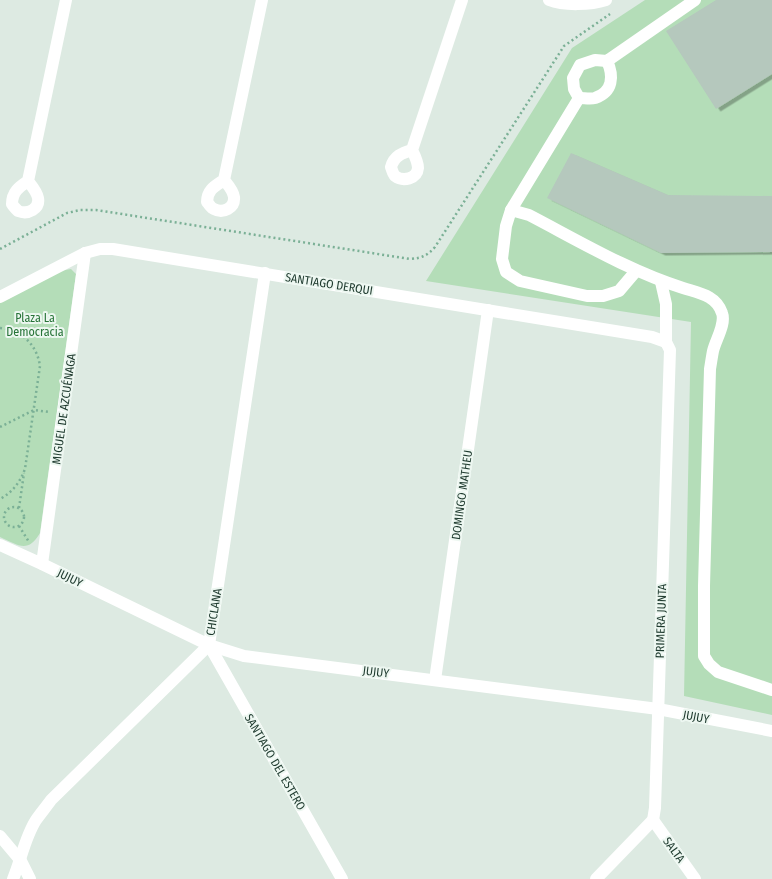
<svg xmlns="http://www.w3.org/2000/svg" width="772" height="879" viewBox="0 0 772 879" font-family="'Fira Sans Condensed',sans-serif">
  <style>
    .green { fill: #b4ddb8 }
    .building { fill: #b5c8bd; filter: url(#shadow) }
    .lines { fill: none; stroke-linecap: round; stroke-linejoin: round }
    .path { stroke: #7bb096; stroke-width: 2.5; stroke-dasharray: 2 3; stroke-linecap: butt }
    .minor { stroke: #fff; stroke-width: 12 }
    .labels { text-anchor: middle; stroke-width: 4; stroke-linejoin: round; paint-order: stroke }
    .street-label { font-size: 12px; fill: #1e3a2e; stroke: #edf7f1 }
    .park-label { font-size: 12px; fill: #267337; stroke: #edf7f1 }
  </style>
  <defs>
    <filter id="shadow"><feDropShadow dx="4.5" dy="2.5" stdDeviation="0" flood-color="#0004"/></filter>
  </defs>
  <rect width="100%" height="100%" fill="#ddeae2"/>
  <!-- green -->
  <g class="green">
    <polygon points="645,0 772,0 772,715 684,696 691,322 426,281 572,48"/>
    <path d="M71,269L76,274L40,533C28,554 18,545 0,537V303L60,271Z"/>
  </g>
  <!-- building -->
  <g class="building">
    <polygon points="716,0 772,0 772,74 716,109 666,31"/>
    <polygon points="571,153 668,195 772,196 772,252 661,253 547,198"/>
  </g>
  <g class="lines">
    <!-- path -->
    <g class="path">
      <path d="M0,249L67,213L80,210H96L410,259C422,258 427,256 435,247L564,46L610,14"/>
      <path d="M0,328C22,330 37,345 40,366L25,469C20,482 13,492 0,499"/>
      <polyline points="0,427 34,410 49,412"/>
      <circle cx="14" cy="517" r="10"/>
      <polyline points="19,508 24,473"/>
      <polyline points="19,526 29,542"/>
    </g>
    <!-- minor -->
    <g class="minor">
      <path d="M549,0C564,6 591,5 606,0"/>
      <polyline points="579,98 511,210 506,226 502,259 506,272 520,281 587,296 603,296 619,291 636,271"/>
      <polyline points="579,98 574,89 573,78 580,65 595,60 607,61 695,0"/>
      <path d="M579,98C584,98 591,99 595,98C613,92 614,76 607,61"/>
      <path d="M412,150C402,153 394,156 391,167C392,170 393,174 395,176C403,182 417,179 418,168C418,162 415,156 412,150L462,0"/>
      <path d="M224,180C228,185 233,190 234,197C235,208 223,214 214,209C211,208 209,204 207,202C207,190 215,186 224,180L262,0"/>
      <path d="M28,181C32,186 37,192 38,198C40,209 28,215 18,211C16,209 13,206 12,204C12,192 19,187 28,181L66,0"/>
      <path d="M511,210L529,215C579,241 629,271 683,288C698,293 716,295 722,313C726,324 716,339 713,351C712,356 711,363 710,369L704,586V656L709,664L718,672L772,690"/>
      <polyline points="0,297 85,253 100,249 113,249 652,337 666,342"/>
      <polyline points="0,545 42,564 209,645 244,656 658,709 772,731"/>
      <polyline points="42,564 85,253"/>
      <polyline points="209,645 342,879"/>
      <polyline points="435,680 488,310"/>
      <polyline points="653,820 695,879"/>
      <polyline points="0,836 21,861 30,879"/>
      <path d="M13,879C21,860 25,837 36,820C41,813 46,807 51,800L209,645L265,273"/>
      <polyline points="596,879 653,820 655,808 670,350 666,342 666,304 661,282"/>
    </g>
  </g>
  <g class="labels">
    <!-- street labels -->
    <g class="street-label">
      <text transform="translate(329 284) rotate(9)" y="4">SANTIAGO DERQUI</text>
      <text transform="translate(64 409) rotate(-82)" y="4">MIGUEL DE AZCUÉNAGA</text>
      <text transform="translate(462 495) rotate(-82)" y="4">DOMINGO MATHEU</text>
      <text transform="translate(70 578) rotate(26)" y="4">JUJUY</text>
      <text transform="translate(214 612) rotate(-81)" y="4">CHICLANA</text>
      <text transform="translate(661 621) rotate(-88)" y="4">PRIMERA JUNTA</text>
      <text transform="translate(376 672) rotate(7)" y="4">JUJUY</text>
      <text transform="translate(696 717) rotate(11)" y="4">JUJUY</text>
      <text transform="translate(275 762) rotate(60)" y="4">SANTIAGO DEL ESTERO</text>
      <text transform="translate(674 850) rotate(54)" y="4">SALTA</text>
    </g>
    <!-- park labels -->
    <g class="park-label">
      <text x="35" y="322">Plaza La<tspan x="35" dy="14">Democracia</tspan></text>
    </g>
  </g>
</svg>
